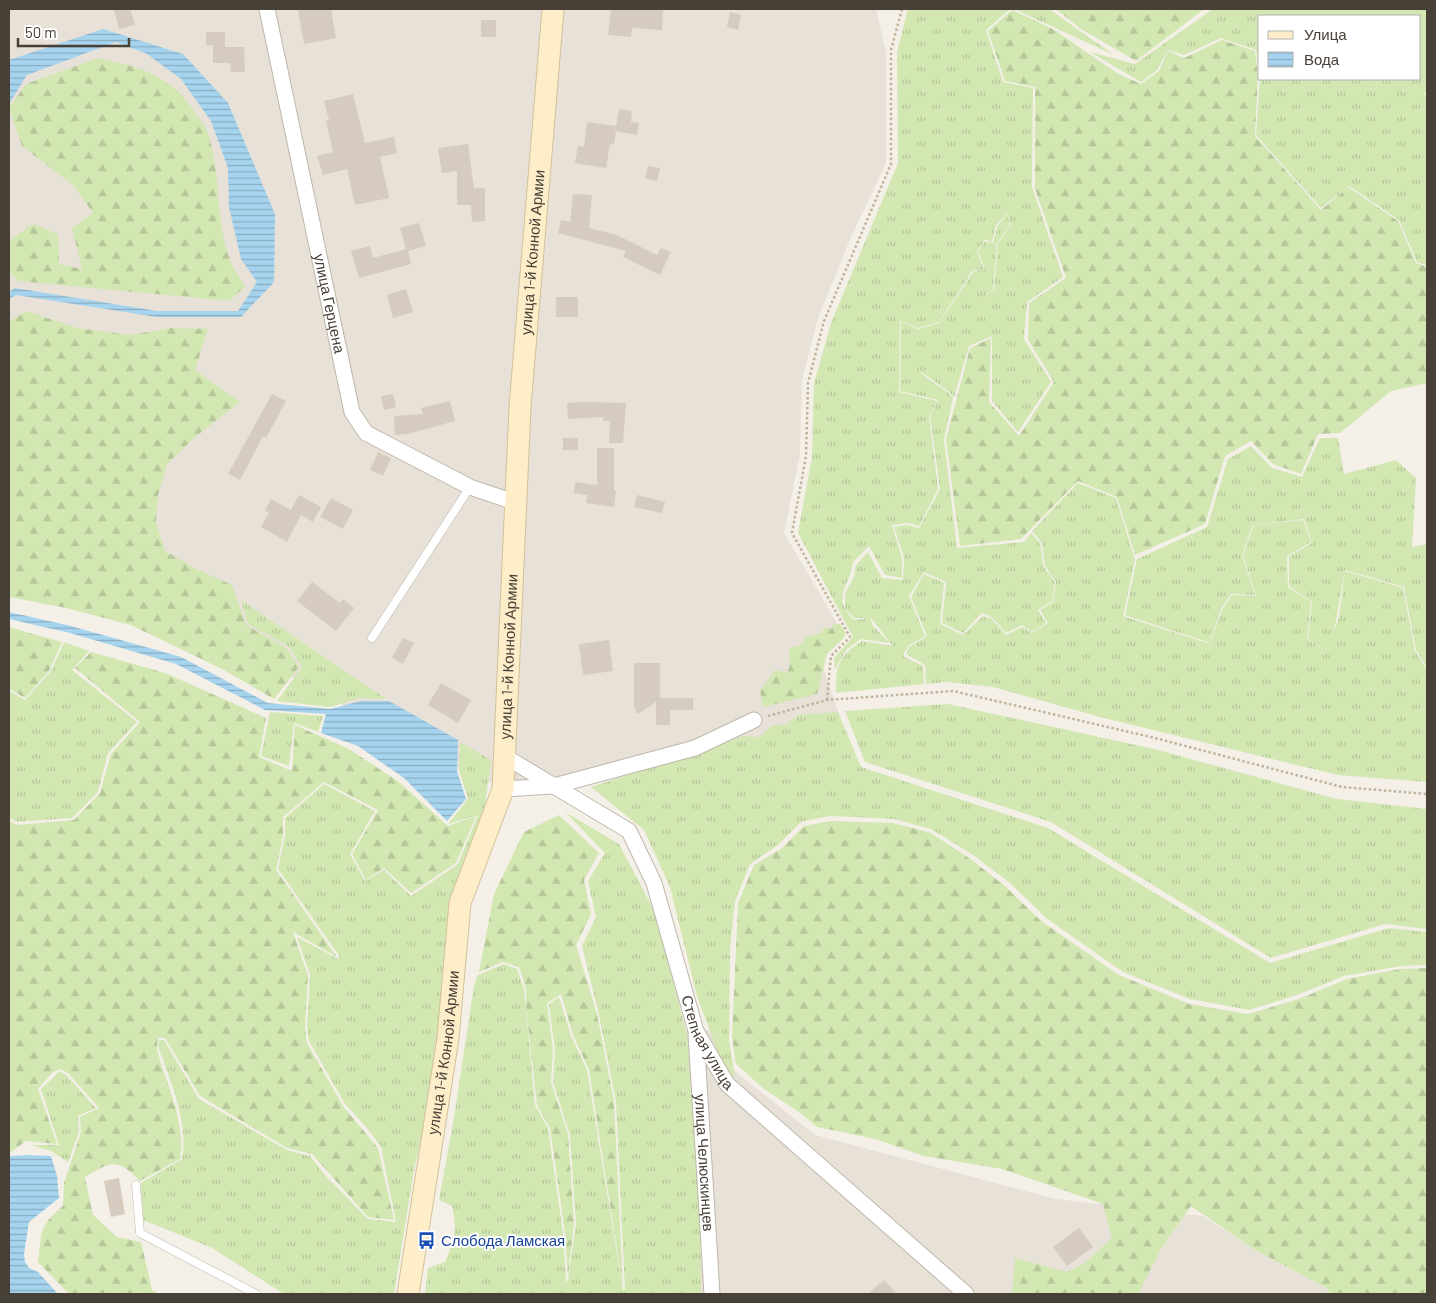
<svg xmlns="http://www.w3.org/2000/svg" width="1436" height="1303" viewBox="0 0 1436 1303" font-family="Barlow,sans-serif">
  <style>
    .residential { fill: #e7e1d7 }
    .grass { fill: url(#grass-tufts) }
    .forest { fill: url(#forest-firs) }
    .water { fill: url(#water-rules) }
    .building { fill: #d5cbbe }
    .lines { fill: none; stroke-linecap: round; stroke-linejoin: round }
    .lane-casing { stroke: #bfb7ab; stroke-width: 9 }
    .street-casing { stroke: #bfb7ab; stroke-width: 17 }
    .secondary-casing { stroke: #d2c199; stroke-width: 23 }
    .path { stroke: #c0b29d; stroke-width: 2.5; stroke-dasharray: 2.5 2.5; stroke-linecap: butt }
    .lane { stroke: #fff; stroke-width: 8 }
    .street { stroke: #fff; stroke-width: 15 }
    .secondary { stroke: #fdeec9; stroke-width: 21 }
    .labels { text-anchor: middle; stroke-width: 4; stroke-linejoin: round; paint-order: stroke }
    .street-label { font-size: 15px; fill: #474037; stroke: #fff }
    .transit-label { font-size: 15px; fill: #164399; stroke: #fff; text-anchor: start }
  </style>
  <defs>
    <pattern id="grass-tufts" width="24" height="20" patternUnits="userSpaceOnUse" patternTransform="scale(1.25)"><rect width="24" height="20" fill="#d2e7b2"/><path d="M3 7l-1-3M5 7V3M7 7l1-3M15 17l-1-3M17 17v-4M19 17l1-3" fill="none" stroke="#b6c79a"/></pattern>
    <pattern id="forest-firs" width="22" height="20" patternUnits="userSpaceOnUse" patternTransform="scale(1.25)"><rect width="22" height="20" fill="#d2e7b2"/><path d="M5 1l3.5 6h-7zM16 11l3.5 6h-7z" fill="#b6c79a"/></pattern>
    <pattern id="water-rules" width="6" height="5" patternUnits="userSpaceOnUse" patternTransform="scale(1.25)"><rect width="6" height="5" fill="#a6d4ef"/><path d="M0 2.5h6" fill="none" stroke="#89adc2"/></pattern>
  </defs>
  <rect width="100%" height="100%" fill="#f4f0e8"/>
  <!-- residential -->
  <g class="residential">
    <polygon points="9,9 876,9 886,52 886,163 851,237 818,318 802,380 800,455 784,533 844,635 818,652 851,749 484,783 9,522"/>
    <polygon points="679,1029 723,1031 732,1069 815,1135 1056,1199 1203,1216 1255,1250 1325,1287 1330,1294 681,1294"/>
  </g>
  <!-- grass -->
  <g class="grass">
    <path d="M908,9H1010L986,30L1003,82L1033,88L1032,187L1063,277L1027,302L1024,339L1051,382L1018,432L992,401V336L969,346L954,397C944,386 929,379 919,370C928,382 943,386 953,398L944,439L957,548L1024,542L1031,533L1040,543L1044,567L1055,582L1052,601L1038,610L1046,623L1032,632L1022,625L1006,633L992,617L982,613L963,633L942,623L946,582L924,572L909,596L925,636L908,646L903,656L923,666L924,684L836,693C835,666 839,656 862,641L893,646L871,618H854L845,609V593L854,577L856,565L868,552L882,578L903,580L904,557L894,527L907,525L919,528L940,489L930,416L938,400L900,391L901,322L918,329L939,323L974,271L985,269L978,252L985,241L993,243L998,225L1007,214L1010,225L997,243L993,289L981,301L994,289L998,243L1011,225L1007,213L996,225L992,242L985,239L977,252L984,269L973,270L939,322L918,328L900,321L899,392L937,401L929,416L938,489L919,526L908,523L892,525L902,558V578L885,575L869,546L853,562C850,588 830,597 854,620L870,618L873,626L890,643L861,639L847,649L835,669L834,658L853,637L798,533L812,457L814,383L831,323L898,163L897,52Z"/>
    <polygon points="1014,9 1049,9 1114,55"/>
    <polygon points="1213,9 1427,9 1427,92 1424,92 1427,99 1427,265 1417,262 1399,220 1349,186 1321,208 1256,135 1260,76 1260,79 1420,79 1420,16 1260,16 1260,74 1256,50 1221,38 1184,55 1168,50 1157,70 1141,82 1090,52 1135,64"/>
    <polygon points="1320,438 1338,438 1344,474 1396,460 1416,478 1412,547 1427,544 1427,668 1416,650 1404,587 1345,570 1334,631 1339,617 1345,571 1403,588 1415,651 1427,670 1427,782 1338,775 1104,718 993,687 947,682 926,684 925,665 906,654 909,647 927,636 911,597 924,574 944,583 940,624 963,635 983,616 991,618 1006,635 1022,627 1032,633 1048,623 1040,610 1053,602 1056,582 1045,566 1042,543 1032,531 1078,483 1116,498 1135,560 1123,616 1210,644 1222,610 1232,595 1256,596 1243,555 1254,525 1303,520 1311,542 1287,556 1288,587 1311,602 1307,639 1328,653 1308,639 1312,602 1289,586 1289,556 1312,543 1304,519 1253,525 1242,555 1255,595 1231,594 1221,609 1210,643 1125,615 1137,559 1207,527 1228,459 1251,446 1272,468 1302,477"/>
    <polygon points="241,600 386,699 360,698 329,707 277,701 302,667 289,647 248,624"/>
    <polygon points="64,642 89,651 72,670 137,722 108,753 98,792 72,818 16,822 9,817 9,691 25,700 51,671"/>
    <polygon points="948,704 1154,749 1337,799 1427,809 1427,929 1385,924 1271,958 1051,822 865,762 845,711"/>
    <polygon points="270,712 323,716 318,732 294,723 289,766 261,756"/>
    <polygon points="838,712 861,767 1048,828 1270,963 1389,928 1427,932 1427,965 1401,966 1344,976 1297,995 1249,1010 1190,999 1123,972 1046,918 1010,883 973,855 931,829 894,819 829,816 801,822 778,845 750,864 735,901 730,949 729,1040 735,1077 723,1066 697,996 670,887 644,830 591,787 744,736 759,737 772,726 787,724 798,715"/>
    <path d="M460,742L491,760L485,806L465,862L446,931L441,1015L431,1096L414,1170L394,1294H284L212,1248L143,1220L141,1183L182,1159C189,1122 170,1081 158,1046L159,1040H164L199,1099L287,1150L310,1156L324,1174L368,1219L396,1222L381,1147L368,1129L345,1104L309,1041L307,1027L310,975L297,937L338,959L340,957L278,869L285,836V818L324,784L375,811L350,854L365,881L384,870L411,896L458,864L478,815L448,824L468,799L459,770Z"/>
    <path d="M565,812L619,844L655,912L687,1035L700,1205L701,1294H425L428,1268L445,1262C454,1240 458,1230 452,1206L439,1200L454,1118L474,985L478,975L504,964L517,969L524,989L535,1105L548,1128L563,1233L566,1281H568L576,1224L570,1135L553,1082L555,1051L549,1004L559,997L571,1036L587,1070L623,1290H625L616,1102L599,1015L582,946L596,917L588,881L605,853Z"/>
    <polygon points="60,1071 67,1076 96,1108 78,1116 79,1132 68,1162 51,1151 31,1145 59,1145 41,1089"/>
  </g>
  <!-- forest -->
  <g class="forest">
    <polygon points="1056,9 1204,9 1136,61 1081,29"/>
    <polygon points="1012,10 1053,29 1117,73 1141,84 1159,71 1168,51 1184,58 1222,40 1255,51 1258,75 1255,136 1321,210 1348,187 1398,221 1416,263 1427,267 1427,383 1391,391 1340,433 1318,434 1301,474 1273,464 1251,441 1225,456 1205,524 1135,555 1117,497 1078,481 1021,539 960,546 946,439 970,348 991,338 989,402 1019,436 1054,382 1028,340 1029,303 1066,278 1035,189 1035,87 1005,81 988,31"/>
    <path d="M98,58C139,66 173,76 196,114C200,120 206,127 208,133C221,173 215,217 229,257C232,267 240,277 245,287L229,301L19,281L9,272L10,240L33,224L58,234L59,264L82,269L72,228L93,213L73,185L22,146L9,108L26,84Z"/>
    <polygon points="26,311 77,328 131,335 171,328 208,329 195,370 240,402 195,437 167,464 158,495 156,522 165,551 198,570 232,585 246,625 286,648 299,667 274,699 224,670 131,625 66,608 9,597 9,322"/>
    <polygon points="834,624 840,624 846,633 843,639 827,654 817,694 763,707 760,691 775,670 787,673 790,665 789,648 802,644 806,637 821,633 825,627 831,629"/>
    <polygon points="9,627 62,642 49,671 25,698 9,689"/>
    <path d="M91,652L165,673L266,718L259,757L292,771L295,725L349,749L399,782L448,826L476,816L456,863L411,893L384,868L366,880L352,854L378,810L324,782L283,817V836L276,870L337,957L293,932L308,976L305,1027L307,1043L343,1106L378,1148L394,1220L368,1217L312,1154L287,1148L200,1096L165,1038H158C155,1050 161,1063 165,1075C174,1101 185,1131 180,1159L140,1181C117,1158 112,1161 85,1177L93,1215L117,1237L141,1242L152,1290L158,1294H69L38,1262C42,1231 38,1227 63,1206L64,1183L81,1132L80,1117L99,1108L69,1074L60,1069L53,1072L38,1089L57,1144L26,1141L11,1152L9,1150V820L16,825L74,820L100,793L111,754L140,722L75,668Z"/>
    <polygon points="559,815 599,853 584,880 591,914 576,945 597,1014 614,1101 623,1288 589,1070 573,1035 561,994 547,1003 553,1050 551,1082 568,1134 574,1223 568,1278 565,1233 550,1128 537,1105 526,1008 526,988 519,967 503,962 479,972 494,894 524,832"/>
    <polygon points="830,821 893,823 931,833 969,858 1005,886 1040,920 1093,957 1119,975 1189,1004 1248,1014 1299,999 1347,979 1400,969 1427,968 1427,1294 1331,1294 1325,1287 1255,1250 1191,1206 1161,1249 1138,1294 1012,1294 1015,1258 1067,1272 1085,1263 1112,1238 1103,1204 1002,1169 924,1156 875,1139 817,1127 799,1112 764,1089 736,1064 732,1038 738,903 754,865 782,848 804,826"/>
  </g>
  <!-- water -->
  <g class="water">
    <polygon points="103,29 183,54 228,103 275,214 274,282 241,317 157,317 16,295 9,299 9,292 15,288 157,311 238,311 257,282 241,259 229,207 228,168 211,121 181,79 147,54 116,42 27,75 9,104 9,60"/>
    <polygon points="9,612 71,626 181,657 268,703 330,709 361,701 389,701 458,740 457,771 466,799 447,821 404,778 358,746 321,733 326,714 265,710 176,664 70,633 9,619"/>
    <polygon points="28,1155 51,1156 57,1176 59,1198 29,1222 24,1254 25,1262 29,1268 38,1272 58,1294 9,1294 9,1156"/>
  </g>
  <!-- building -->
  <g class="building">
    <polygon points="114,9 130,9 135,25 119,29"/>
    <polygon points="307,9 331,9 336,38 304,44 298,10"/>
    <polygon points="611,9 663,9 662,30 632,28 631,37 608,35"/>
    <polygon points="730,12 741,15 738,30 727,27"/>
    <rect x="481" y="20" width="15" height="17"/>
    <polygon points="206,32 225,32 225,47 244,47 245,72 231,72 230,63 213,63 213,45 206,45"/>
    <polygon points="353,94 365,143 394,137 397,153 380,157 389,198 355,205 347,169 323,175 317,156 333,152 326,121 329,120 324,101"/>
    <polygon points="619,109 632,111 631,122 639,123 637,135 616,131 614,145 610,144 606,168 575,163 578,146 584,147 587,122 616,126"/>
    <polygon points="468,144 474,188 485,188 485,221 472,222 471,205 457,205 457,171 442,173 438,148"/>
    <polygon points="648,166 660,168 657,181 645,178"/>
    <polygon points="573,194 592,195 589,228 617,235 657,255 661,248 671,252 660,275 623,257 626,251 558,233 561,220 570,222"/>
    <polygon points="419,223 426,246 408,251 411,264 359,278 351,251 370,246 373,258 406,249 400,228"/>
    <polygon points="406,289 413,312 393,318 387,295"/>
    <rect x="556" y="297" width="22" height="20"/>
    <polygon points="272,394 286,401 266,438 263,436 240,480 228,474"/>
    <polygon points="393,394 396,407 384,410 381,396"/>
    <polygon points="450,401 455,421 408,434 395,435 394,416 423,414 421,408"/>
    <polygon points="585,402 626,403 623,443 609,443 610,421 603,421 603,417 568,419 567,403"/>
    <rect x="563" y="438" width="15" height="12"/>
    <polygon points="597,448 614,448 614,490 616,491 614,507 586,503 587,495 574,493 575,482 597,485"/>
    <polygon points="378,452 391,458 383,476 370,470"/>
    <polygon points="299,495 321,507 313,522 301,515 287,542 261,527 269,513 265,510 271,499 291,510"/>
    <polygon points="637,495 665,502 662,513 634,507"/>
    <polygon points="331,498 353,510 343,529 320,517"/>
    <polygon points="312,582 340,603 343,599 354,608 336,631 297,601"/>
    <polygon points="403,638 414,643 403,664 392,658"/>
    <polygon points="609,640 613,671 583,675 579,644"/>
    <polygon points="634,663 660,663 660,698 693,698 693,710 670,710 670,725 656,725 656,702 638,714 634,707"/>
    <polygon points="441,683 471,700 458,723 428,705"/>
    <polygon points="119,1178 125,1214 111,1217 104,1181"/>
    <polygon points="1079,1228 1093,1247 1067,1266 1053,1247"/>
    <polygon points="884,1280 897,1294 868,1294"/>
  </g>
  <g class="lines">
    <defs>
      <g id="lane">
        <polyline points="372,638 470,487"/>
        <polyline points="136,1185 140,1233 256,1294"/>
      </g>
      <g id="street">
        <path id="s1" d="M267,9L352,412L366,433L470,487L517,503"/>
        <polyline points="506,757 554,786 695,748 754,720"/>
        <path id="s2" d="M503,789L554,786L629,831L654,883L696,1031L727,1084L966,1294"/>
        <path id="s3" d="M696,1034L712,1294"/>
      </g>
      <g id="secondary">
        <path id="s4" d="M408,1294L448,1038L460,903L503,789L520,407L553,9"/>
      </g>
    </defs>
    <!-- lane casing -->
    <use href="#lane" class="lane-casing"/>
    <!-- street casing -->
    <use href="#street" class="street-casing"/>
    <!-- secondary casing -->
    <use href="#secondary" class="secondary-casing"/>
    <!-- path -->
    <g class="path">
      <polyline points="827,700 831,656 850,637 792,533 806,456 808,383 824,321 891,164 891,50 902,9"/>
      <polyline points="768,716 827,700 953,691 1155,738 1342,787 1427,794"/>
    </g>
    <!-- lane -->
    <use href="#lane" class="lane"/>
    <!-- street -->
    <use href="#street" class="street"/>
    <!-- secondary -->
    <use href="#secondary" class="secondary"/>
  </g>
  <!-- icons -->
  <defs>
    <symbol id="bus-bare" viewBox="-9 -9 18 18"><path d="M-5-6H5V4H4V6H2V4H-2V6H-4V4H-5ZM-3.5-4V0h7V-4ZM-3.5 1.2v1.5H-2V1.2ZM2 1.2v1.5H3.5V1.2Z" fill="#1a4fb4" stroke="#fff" stroke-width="2.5" paint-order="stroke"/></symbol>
  </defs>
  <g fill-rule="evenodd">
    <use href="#bus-bare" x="414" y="1228" width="25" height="25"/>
  </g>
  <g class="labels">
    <!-- street labels -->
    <g class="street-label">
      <text dy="5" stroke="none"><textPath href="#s4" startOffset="1054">улица 1-й Конной Армии</textPath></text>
      <text dy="5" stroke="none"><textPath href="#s1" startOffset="301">улица Герцена</textPath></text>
      <text dy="5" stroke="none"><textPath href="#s4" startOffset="649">улица 1-й Конной Армии</textPath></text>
      <text dy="5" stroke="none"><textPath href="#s2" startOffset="365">Степная улица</textPath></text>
      <text dy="5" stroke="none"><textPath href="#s4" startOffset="244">улица 1-й Конной Армии</textPath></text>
      <text dy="5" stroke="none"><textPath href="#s3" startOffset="129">улица Челюскинцев</textPath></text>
    </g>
    <!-- transit labels -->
    <g class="transit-label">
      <text x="441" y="1246">Слобода Ламская</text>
    </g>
  </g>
  <!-- border -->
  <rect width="1436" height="1303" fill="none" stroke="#474037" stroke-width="20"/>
  <!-- legend -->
  <rect x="1258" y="15" width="162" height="65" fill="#ffffff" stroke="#b5b3af"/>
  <rect x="1268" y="31" width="25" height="8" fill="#fdeec9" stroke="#b5b3af"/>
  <text x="1304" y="40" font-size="15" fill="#474037">Улица</text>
  <rect x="1268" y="52" width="25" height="15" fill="url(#water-rules)" stroke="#b5b3af"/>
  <text x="1304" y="65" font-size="15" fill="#474037">Вода</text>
  <!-- scale -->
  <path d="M18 38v8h111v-8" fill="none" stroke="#474037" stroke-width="2.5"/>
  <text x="25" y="38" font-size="15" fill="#474037" stroke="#ffffff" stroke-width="4" paint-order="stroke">50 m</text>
</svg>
